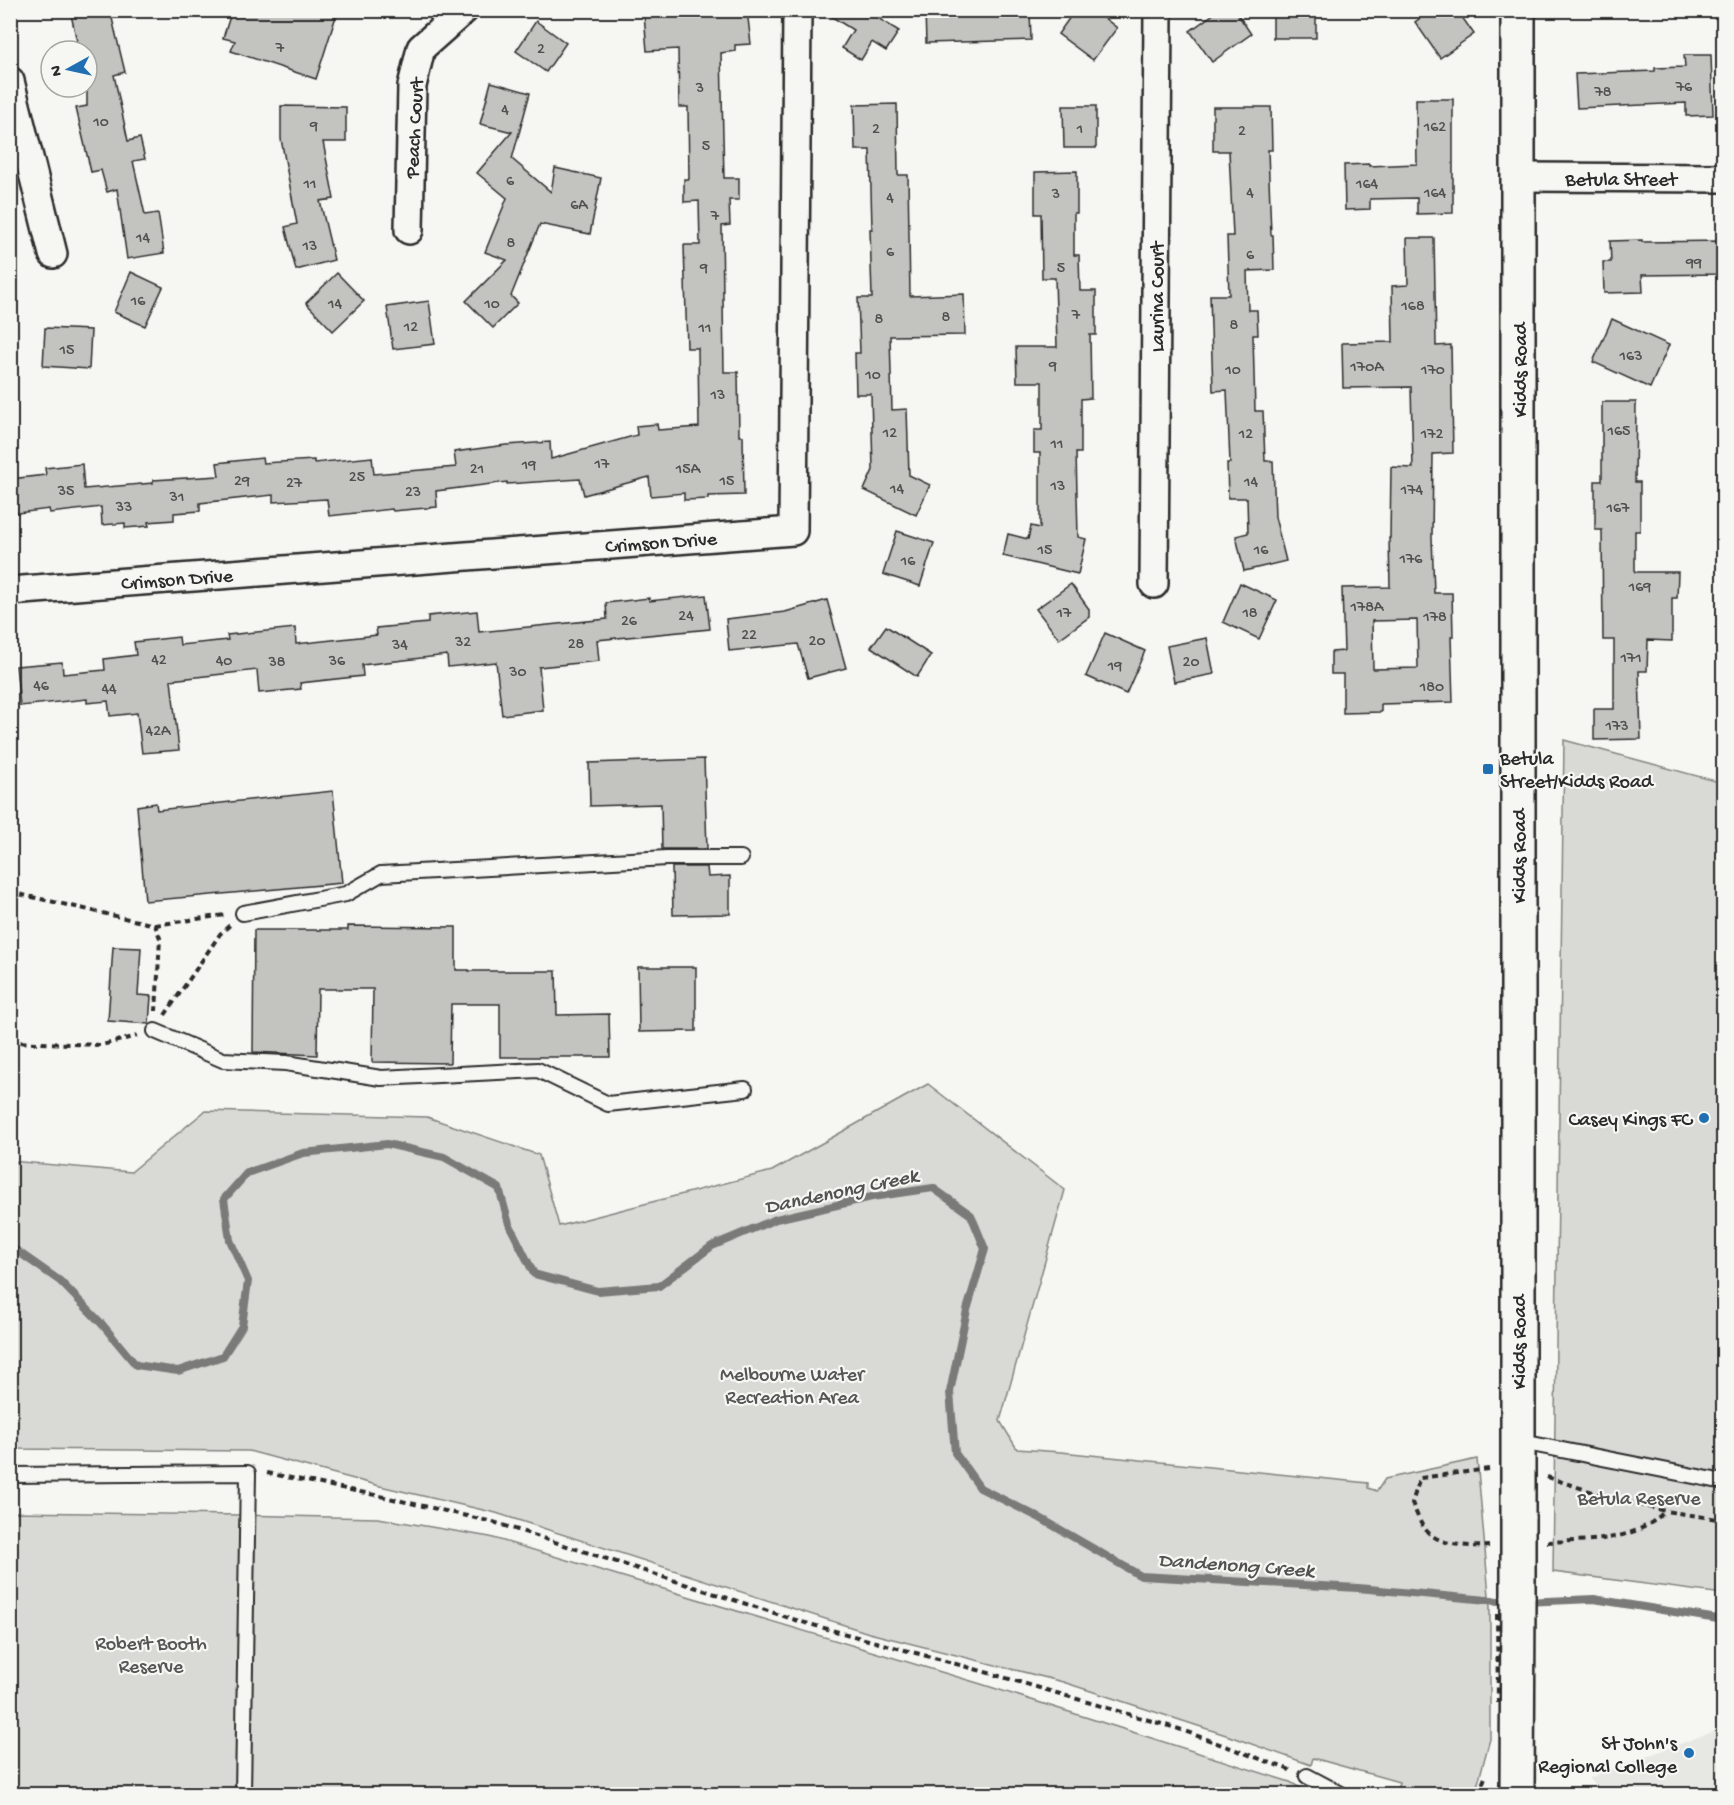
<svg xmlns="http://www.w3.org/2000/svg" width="1734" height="1805" viewBox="0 0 1734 1805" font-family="'Gochi Hand',sans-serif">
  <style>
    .built { fill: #e7e7e3 }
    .green { fill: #d9d9d5; stroke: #828280; stroke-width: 1.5 }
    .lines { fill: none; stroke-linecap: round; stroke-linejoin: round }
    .stream { stroke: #7a7a78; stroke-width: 8 }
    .building { fill: #c3c3c0; stroke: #2b2b2b; stroke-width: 1.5; fill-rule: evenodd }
    .lane-casing { stroke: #2b2b2b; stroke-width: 18 }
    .street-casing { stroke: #2b2b2b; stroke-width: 32 }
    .secondary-casing { stroke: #2b2b2b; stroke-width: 38 }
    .path { stroke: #2b2b2b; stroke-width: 4; stroke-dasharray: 6 4.5; stroke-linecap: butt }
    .lane { stroke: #f6f6f2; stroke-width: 14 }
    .street { stroke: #f6f6f2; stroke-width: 27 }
    .secondary { stroke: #f6f6f2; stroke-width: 33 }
    .secondary-bridge-casing { stroke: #2b2b2b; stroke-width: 38; stroke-linecap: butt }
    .path-bridge { stroke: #2b2b2b; stroke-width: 4; stroke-dasharray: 6 4.5; stroke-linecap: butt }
    .secondary-bridge { stroke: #f6f6f2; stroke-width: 33 }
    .poi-dot { fill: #1f6fb2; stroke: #f6f6f2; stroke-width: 2 }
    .labels { text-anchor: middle; stroke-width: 4.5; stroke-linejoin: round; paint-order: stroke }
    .number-label { font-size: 16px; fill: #515150 }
    .street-label { font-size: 20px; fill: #2b2b2b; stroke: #f6f6f2 }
    .poi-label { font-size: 20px; fill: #2b2b2b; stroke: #f6f6f2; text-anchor: end }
    .park-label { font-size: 20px; fill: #565656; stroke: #f6f6f2 }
    .water-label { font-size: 21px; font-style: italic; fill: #525251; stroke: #f6f6f2 }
  </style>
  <rect width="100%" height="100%" fill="#f6f6f2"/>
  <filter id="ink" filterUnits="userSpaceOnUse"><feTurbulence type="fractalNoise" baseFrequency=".0167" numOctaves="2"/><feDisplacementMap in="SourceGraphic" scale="12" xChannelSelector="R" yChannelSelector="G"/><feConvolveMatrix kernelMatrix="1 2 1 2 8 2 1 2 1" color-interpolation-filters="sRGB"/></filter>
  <g filter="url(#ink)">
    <!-- built -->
    <polygon class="built" points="1722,1728 1724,1728 1723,1794 1603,1794 1589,1778"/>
    <!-- green -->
    <g class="green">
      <polygon points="1564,740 1723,783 1723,1594 1553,1572"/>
      <polygon points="928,1084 1065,1190 1000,1421 1017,1449 1061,1452 1368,1483 1368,1488 1377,1491 1385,1479 1477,1459 1490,1607 1490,1739 1475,1794 1396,1794 1399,1782 1313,1758 1311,1765 1229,1736 1063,1682 869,1633 496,1513 380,1486 249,1451 11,1449 11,1161 131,1172 205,1111 427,1117 539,1155 559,1226 772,1171"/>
      <polygon points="11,1512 241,1515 378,1518 490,1537 981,1684 1290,1782 1311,1794 11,1794"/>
    </g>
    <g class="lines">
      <!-- stream -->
      <g class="stream">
        <polyline points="10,1246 60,1281 101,1323 136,1365 178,1371 223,1356 242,1326 248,1281 230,1240 224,1199 247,1173 303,1153 387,1144 444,1157 499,1188 509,1224 534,1274 598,1291 659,1286 712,1246 776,1219 872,1197 933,1188 971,1215 985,1249 967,1310 950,1392 955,1453 980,1488 1040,1518 1141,1576 1358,1588 1509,1602"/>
        <polyline points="1524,1602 1594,1599 1724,1620"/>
      </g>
    </g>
    <!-- building -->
    <g class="building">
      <polygon points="70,10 110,10 125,72 114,75 128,141 140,138 145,159 133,161 145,215 158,213 164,253 127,259 117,189 107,192 101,170 91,172 76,108 87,106 87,51 79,51"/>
      <polygon points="232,10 338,10 316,79 231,51 235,41 223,38"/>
      <polygon points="658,10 747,10 751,44 735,45 735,51 721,53 724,178 739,178 739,200 729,200 730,225 722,226 724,372 738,372 739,436 743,436 744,495 708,496 708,499 684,500 684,493 651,496 649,477 584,495 580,479 507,484 507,482 436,491 437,507 393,511 392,509 329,516 327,499 273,502 273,495 200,503 200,511 174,513 174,520 148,522 149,526 125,528 125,523 102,525 101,507 50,513 49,509 10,514 10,479 46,475 45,468 82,464 84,489 153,483 153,480 219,476 217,463 262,458 263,463 314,460 314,463 372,457 374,474 456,467 454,452 506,445 550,442 551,459 637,435 636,426 657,424 658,430 699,427 698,348 687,348 684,245 700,245 699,201 684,202 684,179 689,179 688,107 679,107 678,49 647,51 644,15 658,14"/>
      <polygon points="821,10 865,10 899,31 886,51 872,42 861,60 842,48 853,30"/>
      <polygon points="925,10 1030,10 1031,40 926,43"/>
      <polygon points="1075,10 1094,10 1117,28 1093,60 1058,34"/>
      <polygon points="1219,10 1235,10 1251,34 1212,62 1190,31"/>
      <rect x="1273" y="10" width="43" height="28"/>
      <polygon points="1431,10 1457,10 1474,34 1440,58 1415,22"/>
      <polygon points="536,21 566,43 546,72 516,51"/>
      <polygon points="1684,55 1711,55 1713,115 1686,116 1686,103 1577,108 1575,74 1655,71 1655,68 1685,67"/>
      <polygon points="491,82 530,93 512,159 551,192 555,168 601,178 590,234 540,224 511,296 518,303 493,328 466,301 507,260 485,252 507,198 477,173 512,132 480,124"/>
      <polygon points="1416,99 1453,99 1453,213 1417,214 1417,198 1370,199 1370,209 1345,210 1344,165 1369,164 1369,166 1417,164"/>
      <polygon points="897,104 898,175 908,175 910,296 964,294 965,335 890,336 892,410 907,409 909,475 930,485 916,515 864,490 873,470 871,394 856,394 855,353 860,353 858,298 872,298 870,229 872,229 870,150 855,150 854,105"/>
      <polygon points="281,106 346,107 346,142 323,142 334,199 320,201 334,260 296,270 285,227 297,224 281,139"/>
      <polygon points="1063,106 1096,106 1096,148 1064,148"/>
      <polygon points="1213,107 1271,107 1272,150 1268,150 1271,235 1273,235 1274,270 1247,271 1248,310 1257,310 1258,335 1253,335 1255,411 1263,411 1265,461 1273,461 1275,517 1286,561 1244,571 1236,536 1248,533 1247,498 1228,498 1227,463 1230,463 1227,390 1213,391 1210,295 1229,295 1227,236 1233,236 1229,151 1213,151"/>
      <polygon points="1077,171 1077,213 1074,213 1074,255 1079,255 1080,291 1096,291 1096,335 1090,335 1091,398 1081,399 1081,453 1076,453 1078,537 1086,539 1078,574 1003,556 1008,534 1028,539 1031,526 1040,528 1040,453 1034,453 1034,430 1042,430 1042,382 1017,382 1016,347 1057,347 1055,278 1042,278 1041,214 1035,214 1035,172"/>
      <path d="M1407,238H1434L1436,346L1451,345L1453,453L1433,454L1432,537L1434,593H1452L1453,637H1451L1453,702L1381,704V712L1343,713V674H1331V652L1344,651L1342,588L1390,587L1389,538H1390L1391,467L1413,468L1411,387L1343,388L1342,343L1393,342L1392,286L1408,285ZM1417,620L1418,668L1373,669L1372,621Z"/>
      <polygon points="1642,240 1642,242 1724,241 1724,274 1642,275 1643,292 1604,293 1603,262 1611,262 1610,241"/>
      <polygon points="131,272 163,287 145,326 114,312"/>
      <polygon points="337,273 364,301 333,331 306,303"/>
      <polygon points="429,301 435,344 393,349 387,307"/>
      <polygon points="1612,319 1669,345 1650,388 1593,362"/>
      <polygon points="45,328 91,330 89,369 43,366"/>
      <polygon points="1602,402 1636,402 1635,482 1640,482 1640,531 1635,531 1635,572 1678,572 1677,598 1672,598 1672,641 1648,640 1647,671 1639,671 1641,739 1594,740 1594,709 1614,709 1614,640 1603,640 1602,530 1595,530 1595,481 1602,481"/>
      <polygon points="897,531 934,543 920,586 883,574"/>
      <polygon points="1240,583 1277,600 1259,639 1223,622"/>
      <polygon points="1071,584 1089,609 1089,617 1059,639 1036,609"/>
      <polygon points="706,595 710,629 597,640 599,661 539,667 543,710 502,715 496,662 448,667 447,655 362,665 363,676 300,683 301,689 259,693 257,670 171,680 179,750 142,753 137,713 110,716 108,701 87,703 87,699 20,706 16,666 62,662 63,674 105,670 104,659 136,655 134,642 179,637 180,645 228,640 227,635 295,628 296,644 377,635 376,628 428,623 428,616 477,611 479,632 607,619 606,603 649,598 649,601"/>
      <polygon points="827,600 846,668 808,678 798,644 729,651 726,619 785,612"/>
      <polygon points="886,626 931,655 917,677 871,647"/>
      <polygon points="1105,633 1145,651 1126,694 1086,676"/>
      <polygon points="1207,638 1214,674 1174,682 1167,646"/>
      <polygon points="704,759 707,849 662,849 661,804 590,806 589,763"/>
      <polygon points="333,791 342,883 145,901 137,806 156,803 157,810"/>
      <polygon points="672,867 707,867 708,877 730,876 730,914 673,915"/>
      <polygon points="348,926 456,927 456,970 469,970 469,971 556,971 557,1015 609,1014 610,1057 500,1057 500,1004 451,1004 450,1063 372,1062 373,989 318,989 317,1055 253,1052 254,930 348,930"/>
      <polygon points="113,947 141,948 138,995 151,996 149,1024 108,1021"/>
      <polygon points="638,967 696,967 696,1031 639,1032"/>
    </g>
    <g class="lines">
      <defs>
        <g id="lane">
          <polyline points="243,913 346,894 381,874 667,858 741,858"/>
          <polyline points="155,1031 223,1060 286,1063 381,1078 538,1070 608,1104 745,1089"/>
          <polyline points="1517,1441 1724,1482"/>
          <polyline points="10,1475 248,1473 243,1794"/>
          <polyline points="1307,1776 1341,1794"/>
        </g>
        <g id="street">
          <polyline points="10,81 53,254"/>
          <polyline points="1519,177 1724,178"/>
          <polyline points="409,230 412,86 421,48 464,10"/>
          <polyline points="1154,584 1158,10"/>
          <polyline points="10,591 793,531 797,10"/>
        </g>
        <g id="secondary">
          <polyline points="1518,1519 1518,10"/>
          <polyline points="1517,1794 1518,1596"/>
        </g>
      </defs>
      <!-- lane casing -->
      <use href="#lane" class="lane-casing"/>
      <!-- street casing -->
      <use href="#street" class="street-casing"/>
      <!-- secondary casing -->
      <use href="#secondary" class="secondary-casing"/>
      <!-- path -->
      <g class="path">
        <polyline points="10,892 155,925 160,938 156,1011"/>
        <polyline points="155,925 225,915"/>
        <polyline points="165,1015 220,934 231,924"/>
        <polyline points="10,1042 102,1045 137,1036"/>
        <path d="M1489,1469L1420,1478L1412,1503C1416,1511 1419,1522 1425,1529C1438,1546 1470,1547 1489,1546"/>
        <polyline points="267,1473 380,1496 493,1522 802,1622 982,1671 1179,1729 1290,1770"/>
        <polyline points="1547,1477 1614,1499 1665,1511 1724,1520"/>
        <path d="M1547,1542C1587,1540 1635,1543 1665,1511"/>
        <polyline points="1396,1794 1402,1792 1407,1794"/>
        <polyline points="1481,1794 1482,1785 1486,1775"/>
      </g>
      <!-- lane -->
      <use href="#lane" class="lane"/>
      <!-- street -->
      <use href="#street" class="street"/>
      <!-- secondary -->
      <use href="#secondary" class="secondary"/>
      <defs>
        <polyline id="secondary-bridge" points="1518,1519 1518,1596"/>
      </defs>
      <!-- secondary-bridge casing -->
      <use href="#secondary-bridge" class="secondary-bridge-casing"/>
      <!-- path-bridge -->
      <polyline class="path-bridge" points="1497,1614 1498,1703"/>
      <!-- secondary-bridge -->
      <use href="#secondary-bridge" class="secondary-bridge"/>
    </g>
  </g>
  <!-- markers -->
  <g class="poi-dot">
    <rect x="1482" y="763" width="12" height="12" rx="3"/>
    <circle cx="1704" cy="1118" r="6"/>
    <circle cx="1689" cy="1753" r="6"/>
  </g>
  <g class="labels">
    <!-- number labels -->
    <g class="number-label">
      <text x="280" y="52">7</text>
      <text x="541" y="53">2</text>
      <text x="1684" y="91">76</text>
      <text x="700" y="92">3</text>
      <text x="1603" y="96">78</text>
      <text x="505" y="114">4</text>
      <text x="101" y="126">10</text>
      <text x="314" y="130">9</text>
      <text x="1435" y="131">162</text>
      <text x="876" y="133">2</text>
      <text x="1080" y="133">1</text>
      <text x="1242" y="135">2</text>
      <text x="706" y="150">5</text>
      <text x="510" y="185">6</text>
      <text x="310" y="188">11</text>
      <text x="1367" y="188">164</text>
      <text x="1250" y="197">4</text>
      <text x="1435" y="197">164</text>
      <text x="1056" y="198">3</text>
      <text x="890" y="202">4</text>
      <text x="579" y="209">6A</text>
      <text x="715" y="220">7</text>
      <text x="143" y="242">14</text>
      <text x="511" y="247">8</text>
      <text x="310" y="250">13</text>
      <text x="890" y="256">6</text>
      <text x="1250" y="259">6</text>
      <text x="1694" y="267">99</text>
      <text x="704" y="272">9</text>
      <text x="1061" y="272">5</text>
      <text x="138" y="305">16</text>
      <text x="335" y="308">14</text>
      <text x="492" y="308">10</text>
      <text x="1413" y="310">168</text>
      <text x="1076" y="319">7</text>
      <text x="946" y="321">8</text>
      <text x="879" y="323">8</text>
      <text x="1234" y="329">8</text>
      <text x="411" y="331">12</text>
      <text x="705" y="332">11</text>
      <text x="67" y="354">15</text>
      <text x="1631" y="360">163</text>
      <text x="1053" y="370">9</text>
      <text x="1367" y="371">170A</text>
      <text x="1233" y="374">10</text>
      <text x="1433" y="374">170</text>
      <text x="873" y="379">10</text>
      <text x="718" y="399">13</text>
      <text x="1619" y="435">165</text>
      <text x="890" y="437">12</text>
      <text x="1246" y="438">12</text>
      <text x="1432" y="438">172</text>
      <text x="1057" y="448">11</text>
      <text x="602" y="468">17</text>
      <text x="529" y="469">19</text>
      <text x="477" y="473">21</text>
      <text x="688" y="473">15A</text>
      <text x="357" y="481">25</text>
      <text x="242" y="485">29</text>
      <text x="727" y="485">15</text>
      <text x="1251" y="486">14</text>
      <text x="294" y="487">27</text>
      <text x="1058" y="490">13</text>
      <text x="897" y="493">14</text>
      <text x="1412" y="494">174</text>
      <text x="66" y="495">35</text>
      <text x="413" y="496">23</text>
      <text x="177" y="501">31</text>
      <text x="124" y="511">33</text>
      <text x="1618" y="512">167</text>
      <text x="1045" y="554">15</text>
      <text x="1261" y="554">16</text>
      <text x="1411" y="563">176</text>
      <text x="908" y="565">16</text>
      <text x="1640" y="591">169</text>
      <text x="1367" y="611">178A</text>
      <text x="1064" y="617">17</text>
      <text x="1250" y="617">18</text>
      <text x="686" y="620">24</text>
      <text x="1435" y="621">178</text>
      <text x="629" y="625">26</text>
      <text x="749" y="639">22</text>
      <text x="817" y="645">20</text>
      <text x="463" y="646">32</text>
      <text x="576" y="648">28</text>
      <text x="400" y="649">34</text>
      <text x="1631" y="662">171</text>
      <text x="159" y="664">42</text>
      <text x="224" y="665">40</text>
      <text x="337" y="665">36</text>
      <text x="277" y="666">38</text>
      <text x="1191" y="666">20</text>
      <text x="1115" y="670">19</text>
      <text x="518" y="676">30</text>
      <text x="41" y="690">46</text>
      <text x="1432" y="691">180</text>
      <text x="109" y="693">44</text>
      <text x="1617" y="730">173</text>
      <text x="158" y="735">42A</text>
    </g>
    <!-- street labels -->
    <g class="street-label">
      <text transform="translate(413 128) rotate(-87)" y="7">Peach Court</text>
      <text x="1621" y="185">Betula Street</text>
      <text transform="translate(1156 297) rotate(-90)" y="7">Laurina Court</text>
      <text transform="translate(1519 370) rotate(-90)" y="7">Kidds Road</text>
      <text transform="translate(661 541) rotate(-4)" y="7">Crimson Drive</text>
      <text transform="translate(177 578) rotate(-4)" y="7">Crimson Drive</text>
      <text transform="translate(1518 856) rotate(-90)" y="7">Kidds Road</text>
      <text transform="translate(1518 1342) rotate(-90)" y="7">Kidds Road</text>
    </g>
    <!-- poi labels -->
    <g class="poi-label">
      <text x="1500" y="764" text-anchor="start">Betula<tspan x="1500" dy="23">Street/Kidds Road</tspan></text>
      <text x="1692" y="1125">Casey Kings FC</text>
      <text x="1677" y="1749">St John's<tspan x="1677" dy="23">Regional College</tspan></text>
    </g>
    <!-- park labels -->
    <g class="park-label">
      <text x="792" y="1380">Melbourne Water<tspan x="792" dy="23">Recreation Area</tspan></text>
      <text x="1639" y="1504">Betula Reserve</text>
      <text x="151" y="1649">Robert Booth<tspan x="151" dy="23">Reserve</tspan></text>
    </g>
    <!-- water labels -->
    <g class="water-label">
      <text transform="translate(841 1190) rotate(-12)" y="7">Dandenong Creek</text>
      <text transform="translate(1236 1564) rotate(4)" y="7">Dandenong Creek</text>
    </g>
  </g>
  <!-- margin -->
  <rect width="1734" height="1805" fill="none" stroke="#f6f6f2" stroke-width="36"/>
  <rect x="18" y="18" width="1698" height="1769" fill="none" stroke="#2b2b2b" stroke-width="2" filter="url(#ink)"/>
  <!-- north arrow -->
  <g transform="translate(69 69) rotate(262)"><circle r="28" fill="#f6f6f2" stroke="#a5a5a2" stroke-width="1.5"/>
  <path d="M0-4.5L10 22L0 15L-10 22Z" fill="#1f6fb2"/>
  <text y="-9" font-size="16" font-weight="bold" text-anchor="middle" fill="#2b2b2b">N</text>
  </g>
</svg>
